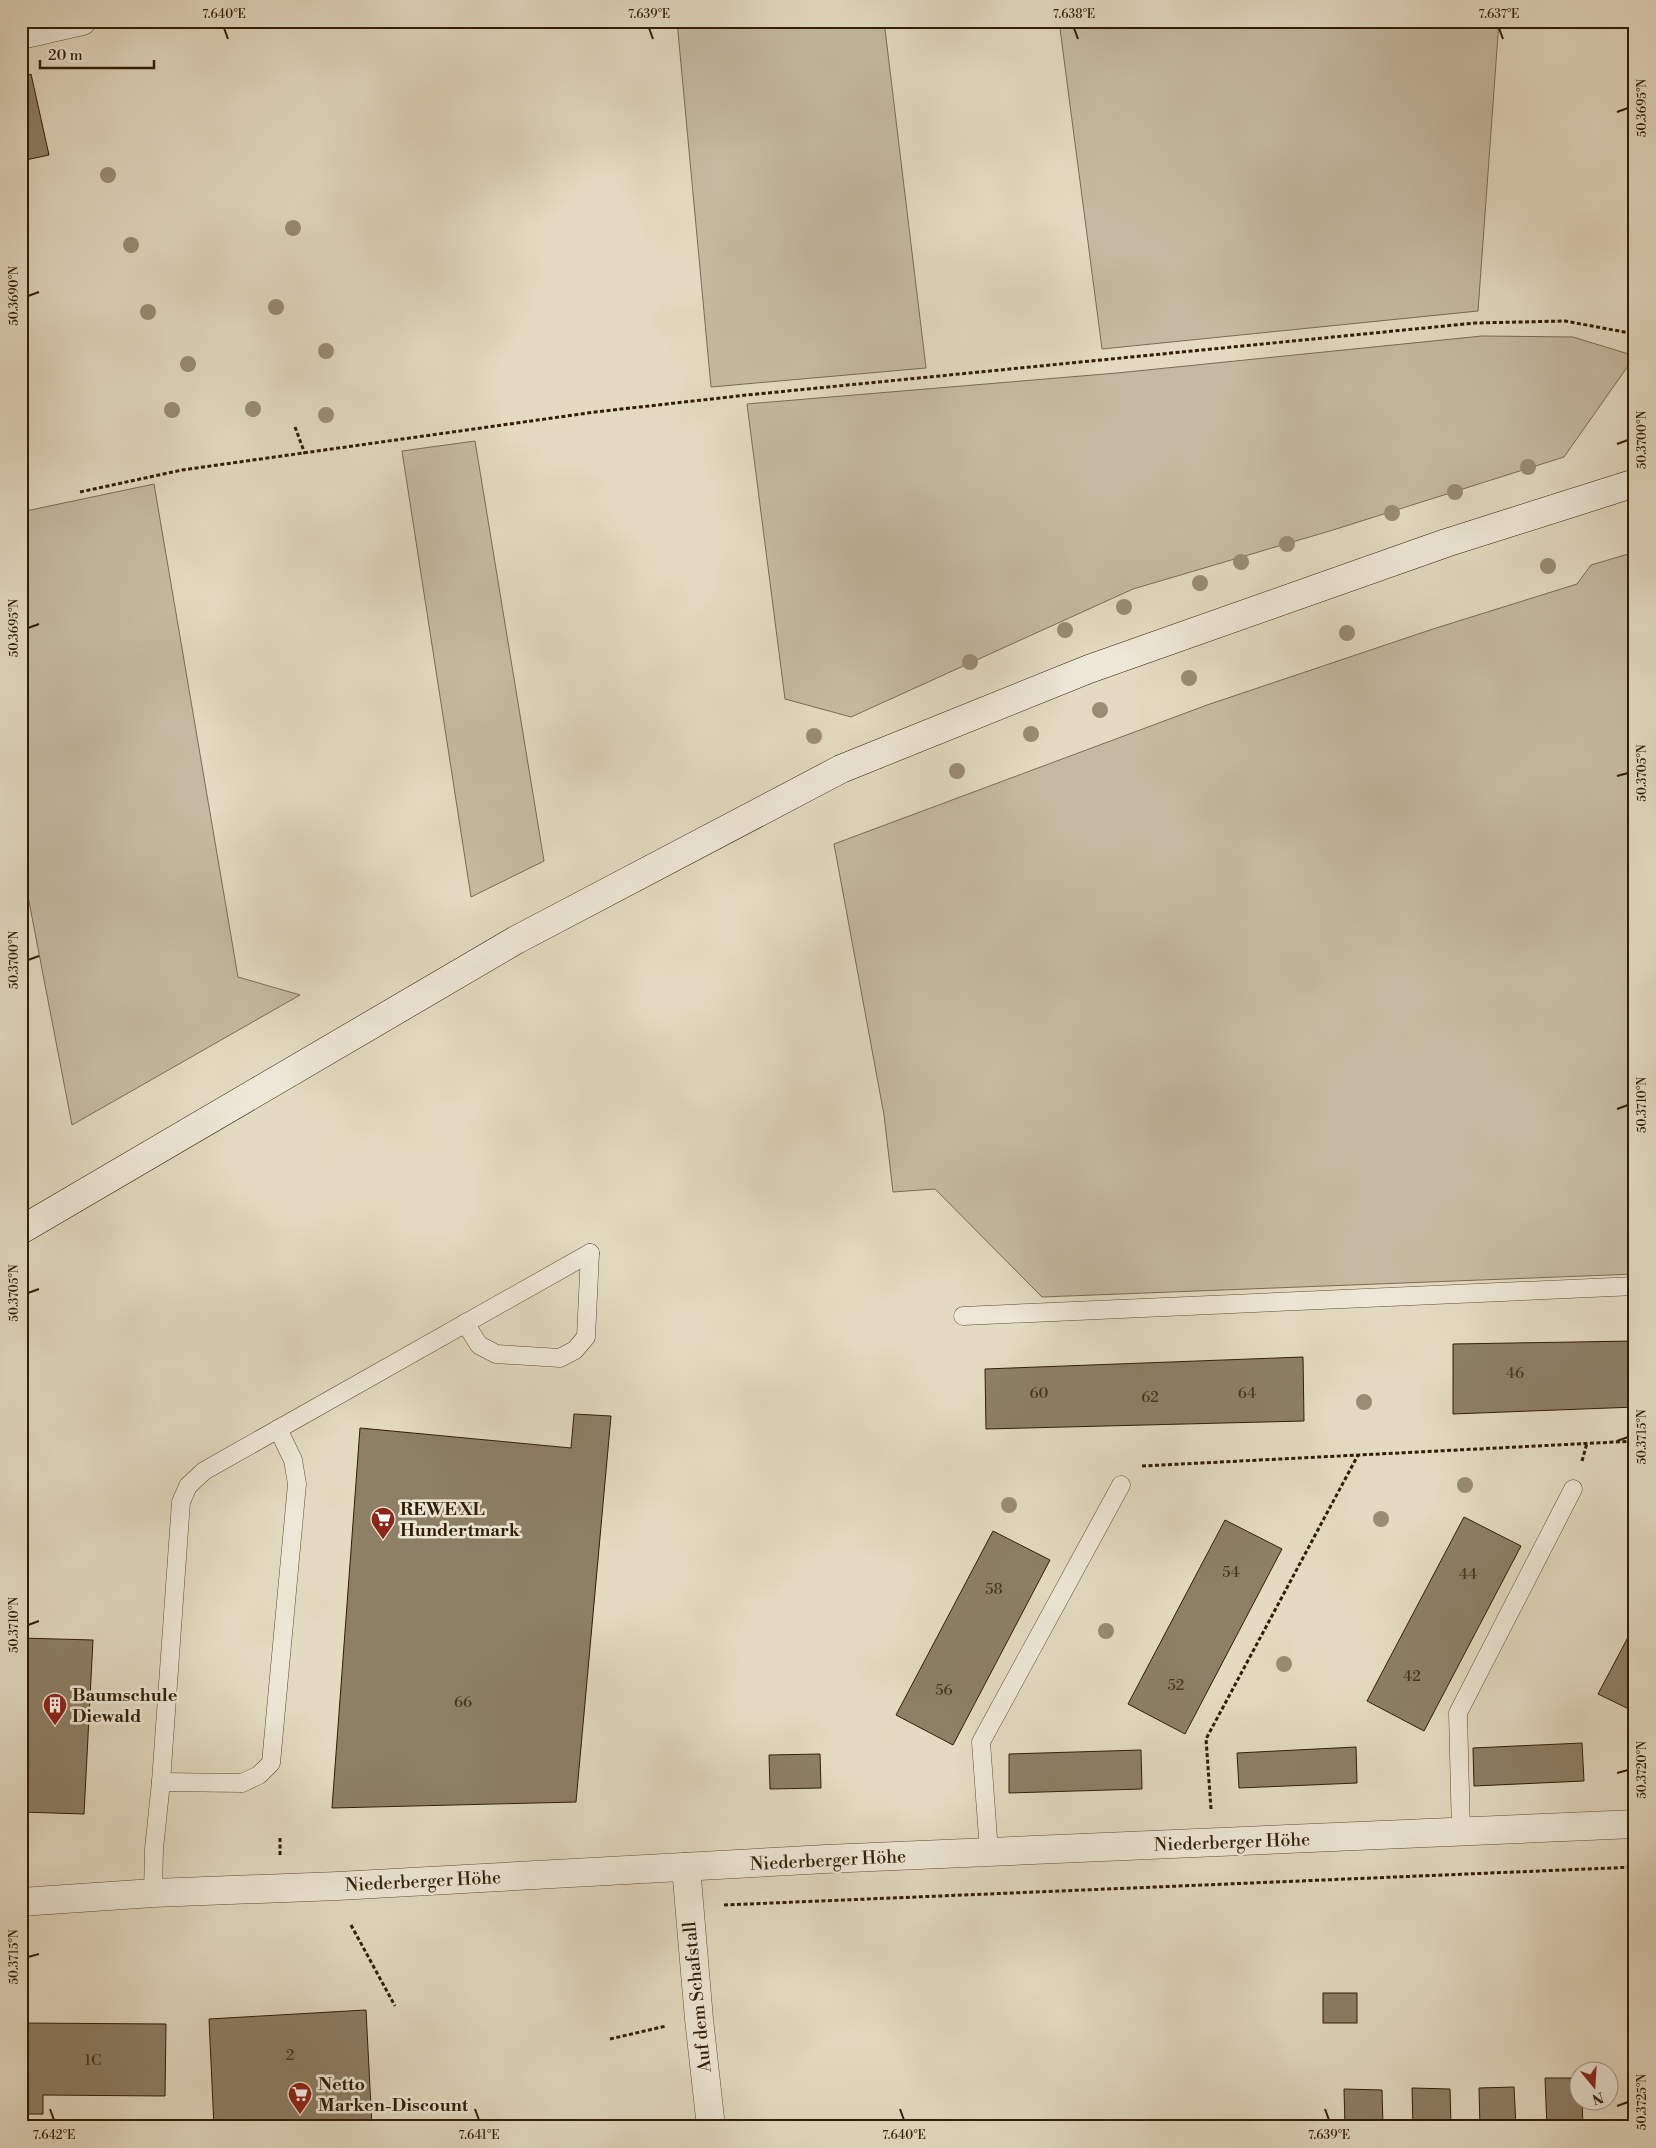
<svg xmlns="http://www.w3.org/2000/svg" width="1656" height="2148" viewBox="0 0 1656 2148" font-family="'Libre Bodoni',serif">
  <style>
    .green { fill: #c5baa1; stroke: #7a6c52 }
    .building { fill: #8d8066; stroke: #301e03 }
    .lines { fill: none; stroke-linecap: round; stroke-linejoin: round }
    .service-casing { stroke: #5d4d32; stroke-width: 19 }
    .minor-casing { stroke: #5d4d32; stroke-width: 29 }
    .tertiary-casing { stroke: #5d4d32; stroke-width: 29 }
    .secondary-casing { stroke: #301e03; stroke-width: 29 }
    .path { stroke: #301e03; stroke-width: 3; stroke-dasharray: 4 2.5; stroke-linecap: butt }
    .service { stroke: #ede7d7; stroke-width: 18 }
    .minor { stroke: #ede7d7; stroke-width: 28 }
    .tertiary { stroke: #ede7d7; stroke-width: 28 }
    .secondary { stroke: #ede7d7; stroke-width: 28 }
    .tree { fill: #998c72 }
    .ticks { fill: none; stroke: #301e03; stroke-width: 2 }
    .labels { text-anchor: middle; stroke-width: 5; stroke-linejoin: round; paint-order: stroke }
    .number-label { font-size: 15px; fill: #47361c }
    .poi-label { font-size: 18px; font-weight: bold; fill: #301e03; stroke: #ede7d7; text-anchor: start }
    .street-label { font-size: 18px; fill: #301e03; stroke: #ede7d7 }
    .neatline { fill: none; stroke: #301e03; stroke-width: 2 }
    .ticks-label { font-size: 12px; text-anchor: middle; fill: #301e03 }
  </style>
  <rect width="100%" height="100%" fill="#e3dac1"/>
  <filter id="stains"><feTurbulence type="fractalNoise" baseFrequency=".004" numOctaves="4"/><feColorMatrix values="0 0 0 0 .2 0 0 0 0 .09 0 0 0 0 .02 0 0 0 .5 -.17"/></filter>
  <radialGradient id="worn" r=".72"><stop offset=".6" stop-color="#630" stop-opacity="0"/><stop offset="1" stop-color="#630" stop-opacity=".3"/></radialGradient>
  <!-- green -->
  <g class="green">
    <polygon points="677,21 884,21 926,368 711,387"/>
    <polygon points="1059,21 1499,21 1478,311 1102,349"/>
    <polygon points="1482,336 1573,337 1635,356 1564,457 1333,530 1133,589 851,717 785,699 747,404 1117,373"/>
    <polygon points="475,441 544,861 471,897 402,451"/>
    <polygon points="154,484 238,977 300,995 72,1125 21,860 21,512"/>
    <polygon points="1635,552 1635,1274 1042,1297 935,1189 893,1192 884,1115 834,844 1207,705 1433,629 1577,584 1591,565"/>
  </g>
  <!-- building -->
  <g class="building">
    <polygon points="31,74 49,155 21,161 21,77"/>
    <polygon points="1635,1341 1635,1407 1453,1414 1453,1344"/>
    <polygon points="1303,1357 1304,1421 986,1429 985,1369"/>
    <polygon points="574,1414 611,1416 576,1802 332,1808 360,1428 571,1448"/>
    <polygon points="1464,1517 1521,1546 1424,1731 1367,1701"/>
    <polygon points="1225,1520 1282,1549 1185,1734 1128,1704"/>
    <polygon points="993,1531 1050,1560 953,1745 896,1715"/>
    <polygon points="1635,1624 1635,1712 1598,1694"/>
    <polygon points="21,1638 93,1640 84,1814 21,1812"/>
    <polygon points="1582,1743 1584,1781 1474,1786 1473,1748"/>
    <polygon points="1356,1747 1357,1783 1239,1788 1237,1753"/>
    <polygon points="1141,1750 1142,1789 1009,1793 1009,1754"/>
    <polygon points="820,1754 821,1788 770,1789 769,1755"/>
    <rect x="1323" y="1993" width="34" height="30"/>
    <polygon points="366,2010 372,2127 214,2127 209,2019"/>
    <polygon points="21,2023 166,2024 165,2096 43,2095 43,2114 21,2114"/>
    <polygon points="1545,2078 1578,2078 1578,2100 1582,2100 1583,2127 1547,2127"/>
    <polygon points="1514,2087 1516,2127 1480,2127 1479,2088"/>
    <polygon points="1412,2088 1450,2089 1451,2127 1413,2127"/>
    <polygon points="1344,2089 1382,2090 1383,2127 1345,2127"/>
    <polygon points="161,2121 161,2127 73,2127 73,2122"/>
  </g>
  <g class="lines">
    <defs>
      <g id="service">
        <polyline points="963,1316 1635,1286"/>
        <polyline points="465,1323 479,1345 496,1354 560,1358 575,1350 586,1337 590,1253"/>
        <polyline points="161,1782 242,1783 259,1775 271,1763 297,1484 293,1460 278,1429"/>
        <polyline points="1461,1832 1458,1713 1573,1489"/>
        <polyline points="989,1852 981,1742 1121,1485"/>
        <polyline points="153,1893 154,1849 161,1782 181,1502 188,1486 204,1471 590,1253"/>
      </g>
      <g id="minor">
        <polyline points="21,35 82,21"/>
        <polyline points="686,1867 699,2019 711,2127"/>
      </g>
      <polyline id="tertiary" points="21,1902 153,1893 338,1886 826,1859 1635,1824"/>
      <polyline id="secondary" points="21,1230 516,940 841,769 1089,669 1446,543 1635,483"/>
    </defs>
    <!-- service casing -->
    <use href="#service" class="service-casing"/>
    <!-- minor casing -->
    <use href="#minor" class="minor-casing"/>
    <!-- tertiary casing -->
    <use href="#tertiary" class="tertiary-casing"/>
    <!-- secondary casing -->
    <use href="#secondary" class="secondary-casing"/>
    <!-- path -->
    <g class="path">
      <polyline points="295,427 305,454"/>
      <polyline points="80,492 182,470 595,412 747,395 1475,323 1565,321 1635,334"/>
      <polyline points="1582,1461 1587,1443"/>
      <polyline points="1142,1466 1635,1441"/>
      <polyline points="1211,1809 1206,1739 1358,1455"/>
      <polyline points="280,1838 280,1855"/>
      <polyline points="724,1905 1635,1867"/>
      <polyline points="351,1925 395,2006"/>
      <polyline points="610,2039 666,2026"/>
    </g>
    <!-- service -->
    <use href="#service" class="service"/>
    <!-- minor -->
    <use href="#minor" class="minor"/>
    <!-- tertiary -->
    <use href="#tertiary" class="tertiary"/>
    <!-- secondary -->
    <use href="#secondary" class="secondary"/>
  </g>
  <!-- trees -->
  <g class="tree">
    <circle cx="108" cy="175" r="8"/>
    <circle cx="293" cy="228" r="8"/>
    <circle cx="131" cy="245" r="8"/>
    <circle cx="276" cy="307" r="8"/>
    <circle cx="148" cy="312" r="8"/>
    <circle cx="326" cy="351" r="8"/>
    <circle cx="188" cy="364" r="8"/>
    <circle cx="253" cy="409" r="8"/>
    <circle cx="172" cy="410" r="8"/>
    <circle cx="326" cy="415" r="8"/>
    <circle cx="1528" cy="467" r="8"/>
    <circle cx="1455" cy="492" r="8"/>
    <circle cx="1392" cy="513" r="8"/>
    <circle cx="1287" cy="544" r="8"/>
    <circle cx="1241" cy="562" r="8"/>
    <circle cx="1548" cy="566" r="8"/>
    <circle cx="1200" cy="583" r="8"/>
    <circle cx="1124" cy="607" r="8"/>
    <circle cx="1065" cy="630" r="8"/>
    <circle cx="1347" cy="633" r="8"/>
    <circle cx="970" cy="662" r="8"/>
    <circle cx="1189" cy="678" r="8"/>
    <circle cx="1100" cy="710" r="8"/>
    <circle cx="1031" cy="734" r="8"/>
    <circle cx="814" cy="736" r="8"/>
    <circle cx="957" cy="771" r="8"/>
    <circle cx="1364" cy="1402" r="8"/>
    <circle cx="1465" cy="1485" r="8"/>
    <circle cx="1009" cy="1505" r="8"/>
    <circle cx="1381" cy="1519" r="8"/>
    <circle cx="1106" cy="1631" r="8"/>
    <circle cx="1284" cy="1664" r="8"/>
  </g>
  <!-- ticks -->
  <path class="ticks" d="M224,28L228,39M649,28L653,39M1074,28L1078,39M1499,28L1503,39M1617,112L1628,108M28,296L39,292M1617,444L1628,440M28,628L39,624M1617,776L1628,773M28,960L39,956M1617,1109L1628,1105M28,1293L39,1289M1617,1441L1628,1437M28,1625L39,1621M1617,1773L1628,1770M28,1957L39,1954M1617,2106L1628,2102M50,2109L54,2120M475,2109L479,2120M900,2109L904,2120M1325,2109L1329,2120"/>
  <!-- icons -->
  <defs>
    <symbol id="supermarket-pin" viewBox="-11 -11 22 30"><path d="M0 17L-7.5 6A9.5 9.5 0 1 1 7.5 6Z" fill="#8f2418" stroke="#ede7d7"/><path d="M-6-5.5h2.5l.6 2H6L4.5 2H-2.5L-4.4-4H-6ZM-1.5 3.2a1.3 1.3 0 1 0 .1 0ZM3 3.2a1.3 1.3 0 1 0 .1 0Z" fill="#fff"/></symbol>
    <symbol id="building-pin" viewBox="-11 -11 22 30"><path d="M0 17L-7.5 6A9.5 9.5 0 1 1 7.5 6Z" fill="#8f2418" stroke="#ede7d7"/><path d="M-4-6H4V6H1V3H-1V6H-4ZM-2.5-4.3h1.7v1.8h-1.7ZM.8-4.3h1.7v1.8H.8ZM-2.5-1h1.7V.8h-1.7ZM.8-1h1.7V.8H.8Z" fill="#fff"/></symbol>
  </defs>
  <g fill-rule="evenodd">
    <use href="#supermarket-pin" x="369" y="1505" width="28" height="38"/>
    <use href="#building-pin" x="41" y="1691" width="28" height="38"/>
    <use href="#supermarket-pin" x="286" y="2080" width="28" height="38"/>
  </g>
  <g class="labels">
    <!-- number labels -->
    <g class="number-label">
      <text x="1515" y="1378">46</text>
      <text x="1039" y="1398">60</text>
      <text x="1247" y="1398">64</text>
      <text x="1150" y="1402">62</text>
      <text x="1231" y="1577">54</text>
      <text x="1468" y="1579">44</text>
      <text x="994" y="1594">58</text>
      <text x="1412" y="1681">42</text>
      <text x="1176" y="1690">52</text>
      <text x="944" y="1695">56</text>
      <text x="463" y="1707">66</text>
      <text x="290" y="2060">2</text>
      <text x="93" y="2065">1C</text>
    </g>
    <!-- poi labels -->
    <g class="poi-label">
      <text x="400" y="1515">REWE XL<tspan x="400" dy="21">Hundertmark</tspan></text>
      <text x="72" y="1701">Baumschule<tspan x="72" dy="21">Diewald</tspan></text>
      <text x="318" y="2090">Netto<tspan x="318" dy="21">Marken-Discount</tspan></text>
    </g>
    <!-- street labels -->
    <g class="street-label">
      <text transform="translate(1232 1842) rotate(-2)" y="6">Niederberger Höhe</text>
      <text transform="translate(828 1860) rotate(-3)" y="6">Niederberger Höhe</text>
      <text transform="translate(423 1881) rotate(-3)" y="6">Niederberger Höhe</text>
      <text transform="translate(697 1997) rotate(-96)" y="6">Auf dem Schafstall</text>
    </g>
  </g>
  <!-- margin -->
  <rect width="1656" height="2148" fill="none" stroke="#e3dac1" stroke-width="55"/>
  <!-- north arrow -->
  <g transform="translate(1594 2086) rotate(162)"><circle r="24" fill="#ede7d7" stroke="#a19782"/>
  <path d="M0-4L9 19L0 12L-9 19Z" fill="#8f2418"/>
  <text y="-8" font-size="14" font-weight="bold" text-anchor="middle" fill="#301e03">N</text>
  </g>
  <!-- scale -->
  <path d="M40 60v8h114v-8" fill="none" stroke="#301e03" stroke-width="2.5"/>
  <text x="48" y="60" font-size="15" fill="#301e03" stroke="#ede7d7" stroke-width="4" paint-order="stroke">20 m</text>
  <rect x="28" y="28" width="1600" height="2092" class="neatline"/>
  <g class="ticks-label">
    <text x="224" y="18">7.640°E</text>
    <text x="649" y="18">7.639°E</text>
    <text x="1074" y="18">7.638°E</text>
    <text x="1499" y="18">7.637°E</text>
    <text transform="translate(1642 108) rotate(-90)" y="4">50.3695°N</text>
    <text transform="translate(14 296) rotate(-90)" y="4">50.3690°N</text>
    <text transform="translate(1642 440) rotate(-90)" y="4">50.3700°N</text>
    <text transform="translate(14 628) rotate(-90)" y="4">50.3695°N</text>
    <text transform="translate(1642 773) rotate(-90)" y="4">50.3705°N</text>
    <text transform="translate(14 960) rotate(-90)" y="4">50.3700°N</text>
    <text transform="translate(1642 1105) rotate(-90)" y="4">50.3710°N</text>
    <text transform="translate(14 1293) rotate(-90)" y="4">50.3705°N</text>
    <text transform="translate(1642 1437) rotate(-90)" y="4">50.3715°N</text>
    <text transform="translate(14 1625) rotate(-90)" y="4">50.3710°N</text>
    <text transform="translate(1642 1770) rotate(-90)" y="4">50.3720°N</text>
    <text transform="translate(14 1957) rotate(-90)" y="4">50.3715°N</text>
    <text transform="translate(1642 2102) rotate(-90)" y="4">50.3725°N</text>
    <text x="54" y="2139">7.642°E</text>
    <text x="479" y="2139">7.641°E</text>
    <text x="904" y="2139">7.640°E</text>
    <text x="1329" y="2139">7.639°E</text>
  </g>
  <rect width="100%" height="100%" filter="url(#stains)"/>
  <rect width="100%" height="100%" fill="url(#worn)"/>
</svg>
